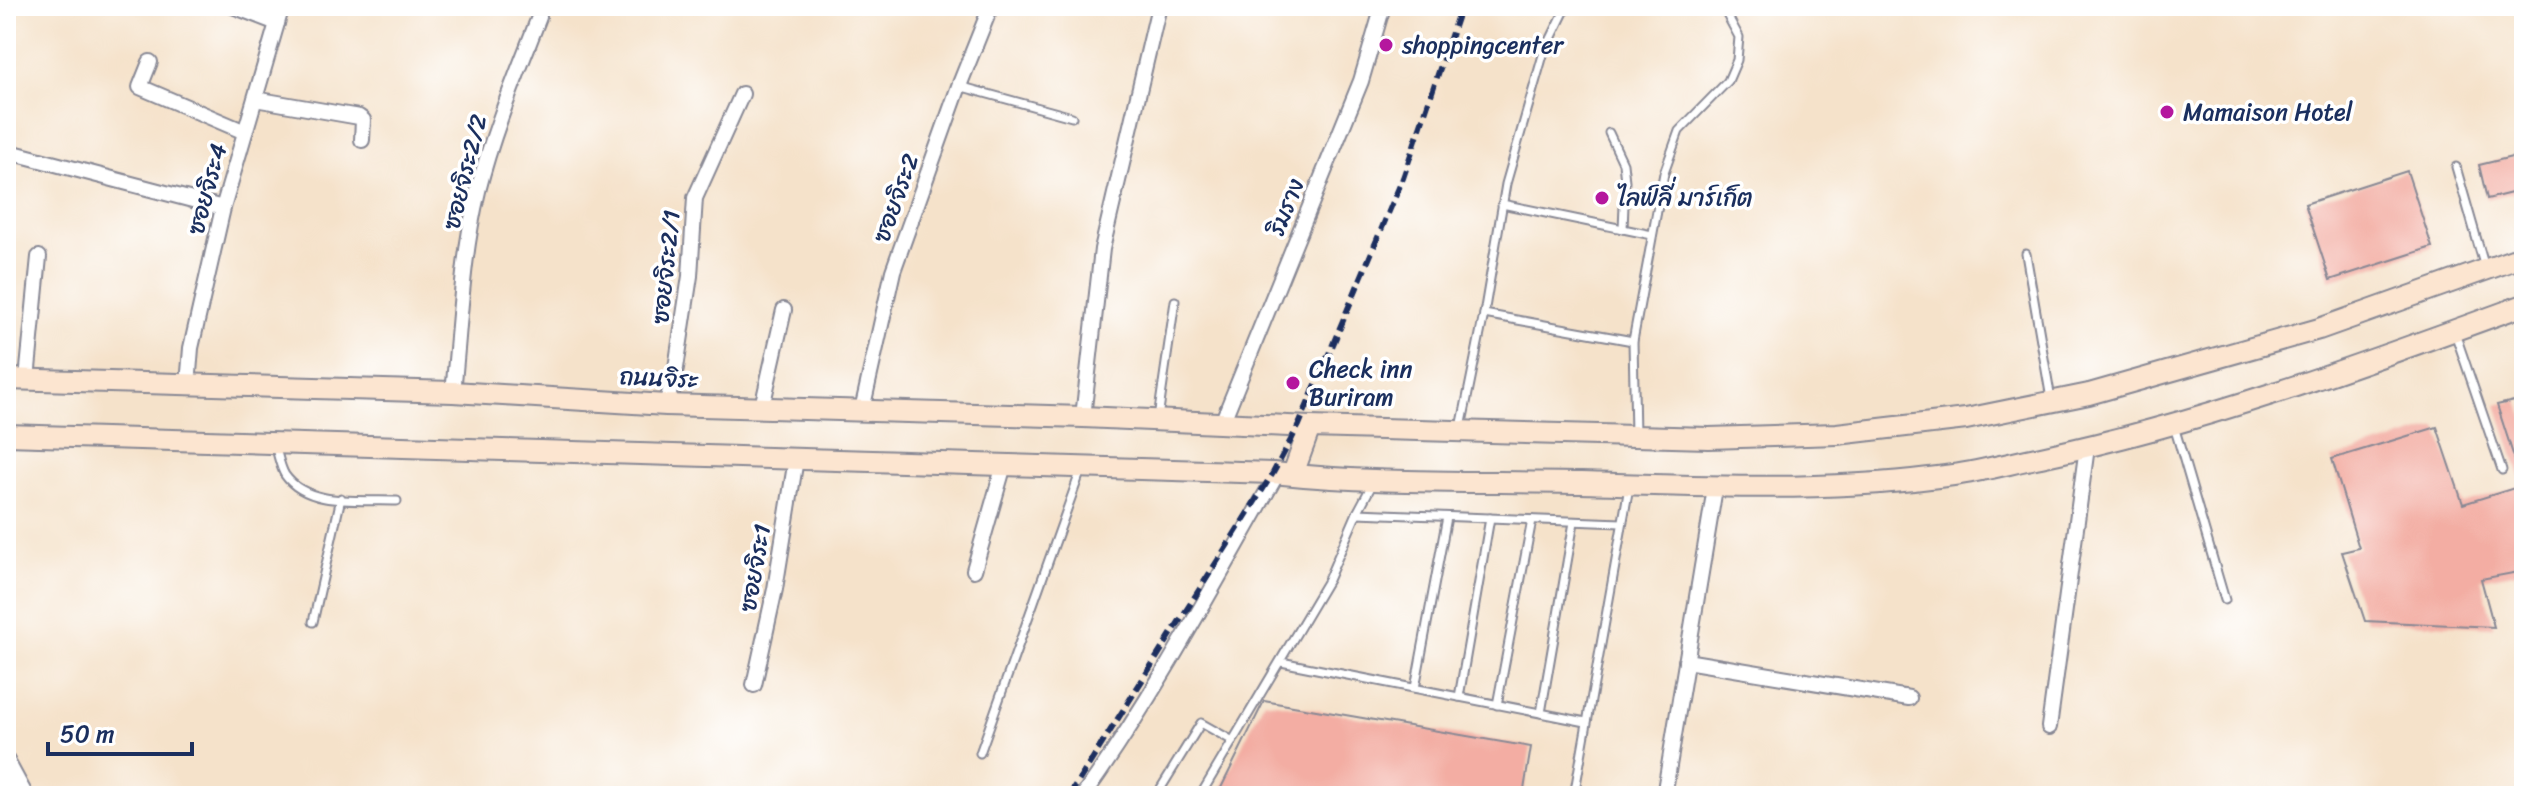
<svg xmlns="http://www.w3.org/2000/svg" width="2530" height="802" viewBox="0 0 2530 802" font-family="Sriracha,'Playpen Sans Thai',sans-serif">
  <style>
    .building { fill: #f3ada3 }
    .lines { fill: none; stroke-linecap: round; stroke-linejoin: round }
    .service-casing { stroke: #888894; stroke-width: 11 }
    .minor-casing { stroke: #888894; stroke-width: 18 }
    .secondary-casing { stroke: #888894; stroke-width: 24 }
    .service { stroke: #fff; stroke-width: 7 }
    .minor { stroke: #fff; stroke-width: 14 }
    .secondary { stroke: #fce5d0; stroke-width: 20 }
    .rail { stroke: #1b2f5e; stroke-width: 6; stroke-dasharray: 12 6; stroke-linecap: butt }
    .poi-dot { fill: #b5179e; stroke: #fff; stroke-width: 3 }
    .labels { text-anchor: middle; stroke-width: 7; stroke-linejoin: round; paint-order: stroke }
    .poi-label { font-size: 24px; fill: #1b2f5e; stroke: #fff; text-anchor: start }
    .street-label { font-size: 24px; fill: #1b2f5e; stroke: #fff }
  </style>
  <rect width="100%" height="100%" fill="#fff"/>
  <filter id="ink" filterUnits="userSpaceOnUse"><feTurbulence type="fractalNoise" baseFrequency=".0125" numOctaves="2"/><feDisplacementMap in="SourceGraphic" scale="16" xChannelSelector="R" yChannelSelector="G"/><feConvolveMatrix kernelMatrix="1 2 1 2 8 2 1 2 1" color-interpolation-filters="sRGB"/></filter>
  <filter id="wash" filterUnits="userSpaceOnUse"><feTurbulence type="fractalNoise" baseFrequency=".006" numOctaves="4" result="noise"/><feDisplacementMap in="SourceGraphic" scale="32" xChannelSelector="R" yChannelSelector="G"/><feGaussianBlur stdDeviation="1.8" result="paint"/><feColorMatrix in="noise" values="0 0 0 0 0 0 0 0 0 0 0 0 0 0 0 0 0 1.4 0 .05"/><feComposite in="paint" operator="in"/></filter>
  <g filter="url(#wash)">
    <rect width="100%" height="100%" fill="#f5e2ca"/>
    <g id="blocks">
      <!-- building -->
      <g class="building">
        <polygon points="2516,156 2524,190 2487,199 2479,165"/>
        <polygon points="2407,171 2432,247 2330,280 2305,204"/>
        <polygon points="2518,400 2524,419 2524,479 2521,479 2497,405"/>
        <polygon points="2437,427 2463,504 2524,485 2524,571 2481,579 2494,627 2365,621 2342,552 2359,548 2332,459"/>
        <polygon points="1264,701 1531,747 1523,796 1217,796"/>
      </g>
    </g>
  </g>
  <g filter="url(#ink)">
    <use href="#blocks" fill-opacity="0" stroke="#888894" stroke-width="2"/>
    <g class="lines">
      <defs>
        <g id="service">
          <polyline points="959,86 1072,117"/>
          <polyline points="1609,133 1623,163 1625,181 1623,229"/>
          <polyline points="2456,167 2485,268"/>
          <polyline points="1502,204 1652,235"/>
          <polyline points="2026,254 2051,399"/>
          <polyline points="1484,314 1633,341"/>
          <polyline points="2455,333 2502,470"/>
          <polyline points="1158,418 1175,301"/>
          <polyline points="2174,426 2225,600"/>
          <polyline points="1461,428 1484,314 1506,184 1543,55 1567,6"/>
          <polyline points="1635,434 1633,341 1664,173 1679,131 1728,81 1737,60 1739,37 1726,13 1715,6"/>
          <path d="M275,445C278,454 280,467 285,475C308,508 363,499 397,501"/>
          <polyline points="1357,513 1622,523"/>
          <polyline points="313,622 341,498"/>
          <polyline points="1281,662 1586,722"/>
          <polyline points="1415,688 1447,517"/>
          <polyline points="1459,697 1490,518"/>
          <polyline points="1497,705 1532,520"/>
          <polyline points="1541,713 1574,522"/>
          <polyline points="980,753 1081,470"/>
          <polyline points="1156,796 1201,723 1233,741"/>
          <polyline points="1200,796 1328,580 1357,513 1373,483"/>
          <polyline points="1574,796 1629,487"/>
        </g>
        <g id="minor">
          <polyline points="233,6 277,23"/>
          <polyline points="150,62 140,87 245,132"/>
          <polyline points="255,99 359,117 363,120 362,140"/>
          <polyline points="6,151 223,208"/>
          <polyline points="27,379 39,257"/>
          <polyline points="188,385 191,348 223,208 282,6"/>
          <path d="M453,392C460,326 462,256 478,191C493,131 517,74 539,17"/>
          <polyline points="666,405 676,368 690,276 695,198 742,94"/>
          <polyline points="762,407 784,310"/>
          <polyline points="862,410 893,271 959,86 991,6"/>
          <polyline points="1083,417 1102,249 1159,6"/>
          <polyline points="1222,423 1361,81 1383,6"/>
          <polyline points="974,570 1004,465"/>
          <polyline points="1686,661 1909,698"/>
          <polyline points="754,685 775,589 796,459"/>
          <polyline points="2049,727 2087,447"/>
          <polyline points="6,759 26,796"/>
          <path d="M1083,796C1156,694 1215,582 1277,474"/>
          <polyline points="1664,796 1715,488"/>
        </g>
        <g id="secondary">
          <polyline points="6,379 453,392 666,405 1083,417 1310,427 1709,438 1837,434 1966,419 2089,394 2319,329 2524,256"/>
          <path d="M6,435L1273,473C1375,484 1478,481 1581,483C1706,486 1828,493 1953,475C1982,471 2011,463 2041,457C2206,422 2365,363 2524,305"/>
          <polyline points="1293,474 1310,427"/>
        </g>
      </defs>
      <!-- service casing -->
      <use href="#service" class="service-casing"/>
      <!-- minor casing -->
      <use href="#minor" class="minor-casing"/>
      <!-- secondary casing -->
      <use href="#secondary" class="secondary-casing"/>
      <!-- service -->
      <use href="#service" class="service"/>
      <!-- minor -->
      <use href="#minor" class="minor"/>
      <!-- secondary -->
      <use href="#secondary" class="secondary"/>
      <!-- rail -->
      <polyline class="rail" points="1069,796 1273,473 1299,425 1403,178 1461,6"/>
    </g>
  </g>
  <!-- markers -->
  <g class="poi-dot">
    <circle cx="1386" cy="45" r="8"/>
    <circle cx="2167" cy="112" r="8"/>
    <circle cx="1602" cy="198" r="8"/>
    <circle cx="1293" cy="383" r="8"/>
  </g>
  <g class="labels">
    <!-- poi labels -->
    <g class="poi-label">
      <text x="1402" y="53">shoppingcenter</text>
      <text x="2183" y="120">Mamaison Hotel</text>
      <text x="1618" y="206">ไลฟ์ลี่ มาร์เก็ต</text>
      <text x="1309" y="377">Check inn<tspan x="1309" dy="28">Buriram</tspan></text>
    </g>
    <!-- street labels -->
    <g class="street-label">
      <text transform="translate(465 172) rotate(-76)" y="8">ซอยจิระ2/2</text>
      <text transform="translate(207 189) rotate(-75)" y="8">ซอยจิระ4</text>
      <text transform="translate(896 198) rotate(-70)" y="8">ซอยจิระ2</text>
      <text transform="translate(1286 207) rotate(-68)" y="8">ริมราง</text>
      <text transform="translate(666 267) rotate(-84)" y="8">ซอยจิระ2/1</text>
      <text transform="translate(659 378) rotate(3)" y="8">ถนนจิระ</text>
      <text transform="translate(755 568) rotate(-80)" y="8">ซอยจิระ1</text>
    </g>
  </g>
  <!-- margin -->
  <rect width="2530" height="802" fill="none" stroke="#fff" stroke-width="32"/>
  <!-- scale -->
  <path d="M48 742v12h144v-12" fill="none" stroke="#1b2f5e" stroke-width="4"/>
  <text x="60" y="742" font-size="24" fill="#1b2f5e" stroke="#ffffff" stroke-width="6" paint-order="stroke">50 m</text>
</svg>
